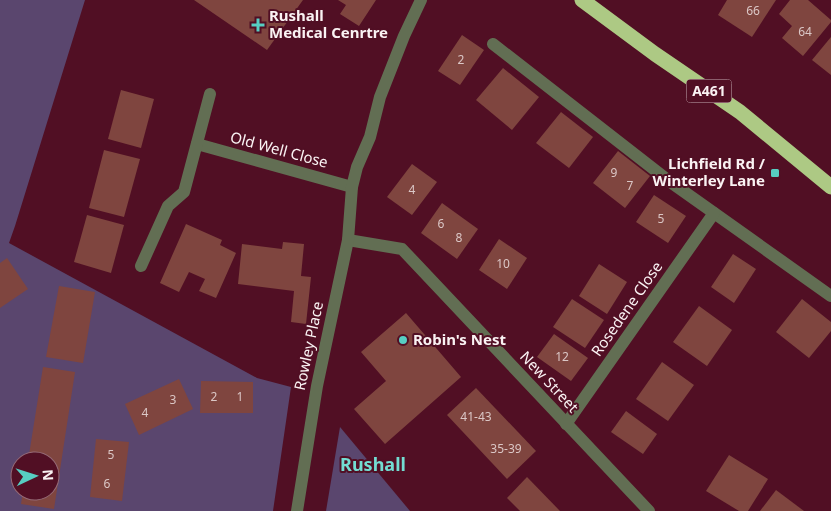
<svg xmlns="http://www.w3.org/2000/svg" width="831" height="511" viewBox="0 0 831 511" font-family="'Noto Sans',sans-serif">
  <style>
    .green { fill: #5a466e; fill-rule: evenodd }
    .building { fill: #7f453f }
    .lines { fill: none; stroke-linecap: round; stroke-linejoin: round }
    .minor { stroke: #626e53; stroke-width: 12 }
    .highway { stroke: #adc984; stroke-width: 15 }
    .poi-dot { fill: #57cec2; stroke: #510f24; stroke-width: 2 }
    .labels { text-anchor: middle; stroke-width: 4; stroke-linejoin: round; paint-order: stroke }
    .number-label { font-size: 12px; fill: #dbc7c6 }
    .shield { fill: #510f24; stroke: #c7aeb5; stroke-width: 1 }
    .shield-label { font-size: 14px; font-weight: bold; fill: #faf2f3 }
    .poi-label { font-size: 15px; font-weight: bold; fill: #faf2f3; stroke: #510f24; text-anchor: start }
    .street-label { font-size: 15px; fill: #faf2f3; stroke: #510f24 }
    .quarter-label { font-size: 18px; font-weight: bold; fill: #73ddd2; stroke: #510f24 }
  </style>
  <rect width="100%" height="100%" fill="#510f24"/>
  <!-- green -->
  <g class="green">
    <path d="M0,0H85L15,226L9,243L257,378L291,387L273,511H0ZM20,461H50V491H20Z"/>
    <polygon points="340,427 410,511 326,511"/>
  </g>
  <!-- building -->
  <g class="building">
    <polygon points="194,0 303,0 267,50"/>
    <polygon points="338,0 376,0 359,26 340,14 346,5"/>
    <polygon points="727,0 776,0 752,37 718,15"/>
    <polygon points="790,0 808,0 831,20 831,22 803,56 782,38 792,26 779,14"/>
    <polygon points="462,35 484,50 460,85 438,71"/>
    <polygon points="831,37 831,75 812,60"/>
    <polygon points="503,68 539,97 512,130 476,100"/>
    <polygon points="121,90 154,99 141,148 108,139"/>
    <polygon points="561,112 593,137 569,168 536,143"/>
    <polygon points="104,150 140,159 124,217 89,208"/>
    <polygon points="618,151 650,176 625,208 593,183"/>
    <polygon points="412,164 437,182 412,215 387,197"/>
    <polygon points="654,195 686,216 668,243 636,222"/>
    <polygon points="442,203 478,229 457,259 421,233"/>
    <polygon points="87,215 124,225 111,273 74,262"/>
    <polygon points="186,224 222,240 220,245 236,253 216,298 199,291 205,279 189,272 179,292 160,283"/>
    <polygon points="499,239 527,258 507,289 479,270"/>
    <polygon points="283,242 304,244 301,276 311,277 306,324 291,322 294,291 238,284 242,244 282,249"/>
    <polygon points="733,254 756,269 734,303 711,287"/>
    <polygon points="7,258 28,289 0,308 0,263"/>
    <polygon points="599,264 627,282 607,314 579,296"/>
    <polygon points="59,286 95,292 83,363 46,357"/>
    <polygon points="572,299 604,320 585,348 553,327"/>
    <polygon points="802,299 831,322 831,331 809,358 776,332"/>
    <polygon points="699,306 732,330 707,366 673,342"/>
    <polygon points="406,313 461,377 385,444 354,409 386,381 361,352"/>
    <polygon points="554,334 588,358 571,381 537,357"/>
    <polygon points="662,362 694,385 668,421 636,399"/>
    <polygon points="43,367 75,372 54,509 21,504 23,491 50,491 50,461 28,461"/>
    <polygon points="179,379 193,409 139,435 125,404"/>
    <polygon points="201,381 253,382 253,413 200,413"/>
    <polygon points="476,388 536,451 507,479 447,415"/>
    <polygon points="626,411 657,434 643,454 611,432"/>
    <polygon points="96,439 129,442 122,501 90,497"/>
    <polygon points="729,455 768,479 748,511 739,511 706,491"/>
    <polygon points="527,477 560,511 520,511 507,498"/>
    <polygon points="776,490 804,511 760,511"/>
  </g>
  <g class="lines">
    <!-- minor -->
    <g class="minor">
      <polyline points="493,44 669,181 831,296"/>
      <polyline points="197,144 352,187"/>
      <polyline points="348,240 402,249 649,511"/>
      <polyline points="141,266 168,206 184,192 210,94"/>
      <polyline points="566,424 714,213"/>
      <polyline points="297,511 317,386 348,240 352,187 357,167 370,137 380,97 404,36 421,0"/>
    </g>
    <!-- highway -->
    <polyline class="highway" points="582,0 655,54 740,112 831,187"/>
  </g>
  <!-- markers -->
  <g class="poi-dot">
    <path d="M255.5 17.5h5v5h5v5h-5v5h-5v-5h-5v-5h5z"/>
    <rect x="770" y="168" width="10" height="10" rx="2.5"/>
    <circle cx="403" cy="340" r="5"/>
  </g>
  <g class="labels">
    <!-- number labels -->
    <g class="number-label">
      <text x="753" y="15">66</text>
      <text x="805" y="36">64</text>
      <text x="461" y="64">2</text>
      <text x="614" y="177">9</text>
      <text x="630" y="190">7</text>
      <text x="412" y="194">4</text>
      <text x="661" y="223">5</text>
      <text x="441" y="228">6</text>
      <text x="459" y="242">8</text>
      <text x="503" y="268">10</text>
      <text x="562" y="361">12</text>
      <text x="214" y="401">2</text>
      <text x="240" y="401">1</text>
      <text x="173" y="404">3</text>
      <text x="145" y="417">4</text>
      <text x="476" y="421">41-43</text>
      <text x="506" y="453">35-39</text>
      <text x="111" y="459">5</text>
      <text x="107" y="488">6</text>
    </g>
    <!-- shield labels -->
    <rect class="shield" x="686.5" y="79.5" width="45" height="23" rx="4"/>
    <g class="shield-label">
      <text x="709" y="96">A461</text>
    </g>
    <!-- poi labels -->
    <g class="poi-label">
      <text x="269" y="21">Rushall<tspan x="269" dy="17">Medical Cenrtre</tspan></text>
      <text x="765" y="169" text-anchor="end">Lichfield Rd /<tspan x="765" dy="17">Winterley Lane</tspan></text>
      <text x="413" y="345">Robin's Nest</text>
    </g>
    <!-- street labels -->
    <g class="street-label">
      <text transform="translate(279 150) rotate(15)" y="5">Old Well Close</text>
      <text transform="translate(627 309) rotate(-55)" y="5">Rosedene Close</text>
      <text transform="translate(309 346) rotate(-78)" y="5">Rowley Place</text>
      <text transform="translate(549 382) rotate(47)" y="5">New Street</text>
    </g>
    <!-- quarter labels -->
    <g class="quarter-label">
      <text x="373" y="471">Rushall</text>
    </g>
  </g>
  <!-- north arrow -->
  <g transform="translate(35 476) rotate(86)"><circle r="24" fill="#510f24" stroke="#956a77"/>
  <path d="M0-4L9 19L0 12L-9 19Z" fill="#57cec2"/>
  <text y="-8" font-size="14" font-weight="bold" text-anchor="middle" fill="#faf2f3">N</text>
  </g>
</svg>
